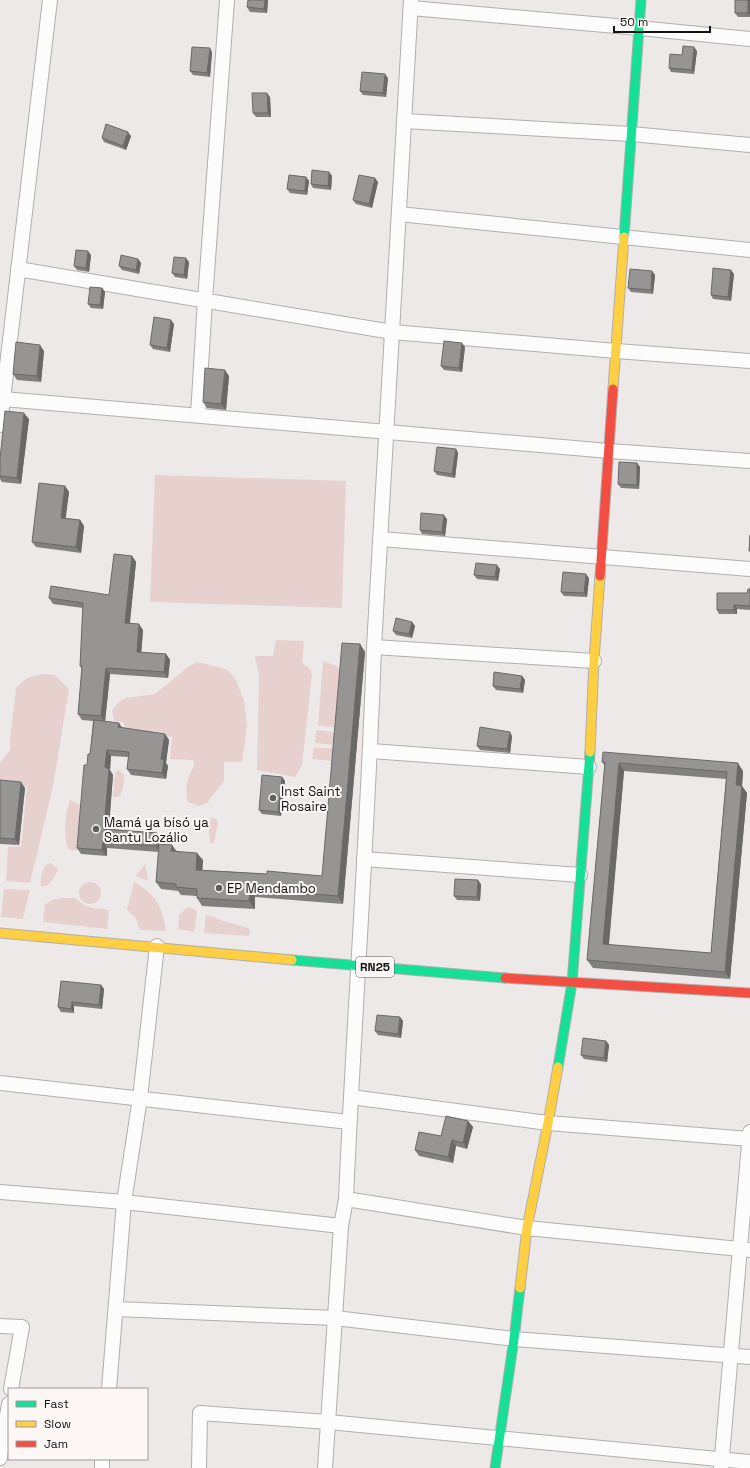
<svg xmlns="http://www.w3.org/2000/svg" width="750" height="1468" viewBox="0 0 750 1468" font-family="'Space Grotesk',sans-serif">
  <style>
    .green { fill: #e7d1cf }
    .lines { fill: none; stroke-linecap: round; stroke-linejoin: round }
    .street-casing { stroke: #b1aeae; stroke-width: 16 }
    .fast-casing { stroke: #b1aeae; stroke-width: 11 }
    .slow-casing { stroke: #b1aeae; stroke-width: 11 }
    .jam-casing { stroke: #b1aeae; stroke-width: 11 }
    .street { stroke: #fcfcfc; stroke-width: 14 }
    .fast { stroke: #16e098; stroke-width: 9 }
    .slow { stroke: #ffcf43; stroke-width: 9 }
    .jam { stroke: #f24e42; stroke-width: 9 }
    .wall { fill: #827f7f; fill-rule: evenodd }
    .shaded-wall { fill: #6a6868 }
    .building { fill: #979494; stroke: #6a6868; fill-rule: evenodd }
    .poi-dot { fill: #5f5d5d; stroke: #fcf6f5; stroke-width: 1.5 }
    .labels { text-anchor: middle; stroke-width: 4; stroke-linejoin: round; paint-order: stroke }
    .shield { fill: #fcf6f5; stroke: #595655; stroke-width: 1 }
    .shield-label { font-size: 12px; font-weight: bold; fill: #131111 }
    .poi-label { font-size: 13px; fill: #131111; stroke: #fcf6f5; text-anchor: start }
  </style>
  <rect width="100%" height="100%" fill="#ede9e9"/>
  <!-- green -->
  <g class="green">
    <polygon points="155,475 346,481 342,608 150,602"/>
    <polygon points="276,640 304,641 302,663 310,669 312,674 302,765 295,777 257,770 259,676 255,656 273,656"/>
    <polygon points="323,661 337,666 342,677 336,727 318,726"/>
    <path d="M197,662L226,669L235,678L244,701L247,726L242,762H224V781L206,804L198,806L188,802C184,788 187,779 194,766L193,760L170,759L172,737L127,732L123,722L114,721L112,711L117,704L125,698L155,694L188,667Z"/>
    <polygon points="42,674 55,675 69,689 53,786 30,883 6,881 8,847 21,846 27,787 0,782 0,763 10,750 10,740 16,688 27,678"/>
    <polygon points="316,730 335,732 334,745 315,743"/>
    <polygon points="314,748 332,748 336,752 331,761 312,759"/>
    <path d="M118,770L124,775C124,784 123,790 119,797H113L115,773Z"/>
    <path d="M70,800L83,806L80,849L74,851L68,849C63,834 65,815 70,800Z"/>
    <path d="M211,818L216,819L218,822L214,843H210C209,836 208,824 211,818Z"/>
    <path d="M51,863L58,869C55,876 50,888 41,886C40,879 42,870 46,865Z"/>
    <polygon points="145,864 147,872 148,881 136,876"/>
    <path d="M134,882C155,893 163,908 166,931L140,930L135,917L127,910Z"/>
    <circle cx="90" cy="893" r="11"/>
    <polygon points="4,889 30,890 23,919 1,917"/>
    <path d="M62,898H75C87,909 94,908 109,910L107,929L43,922L45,905L52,900Z"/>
    <polygon points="187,907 195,909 197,912 194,932 178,929 179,915"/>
    <path d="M206,914L223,921L248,928C250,931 251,932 249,936L204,933Z"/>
  </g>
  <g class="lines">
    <defs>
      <g id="street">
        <polyline points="411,8 639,28 750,39"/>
        <polyline points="404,121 631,134 750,145"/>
        <polyline points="399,214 750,250"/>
        <polyline points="18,269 392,332 616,351 750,361"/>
        <polyline points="3,399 609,451 750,461"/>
        <polyline points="198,415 205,300 227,0"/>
        <polyline points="0,425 50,0"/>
        <polyline points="381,539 750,569"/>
        <polyline points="374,647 594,661"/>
        <polyline points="371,751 589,767"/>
        <polyline points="364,859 580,875"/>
        <polyline points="0,1083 349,1122"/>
        <polyline points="351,1097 548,1123 750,1139"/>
        <polyline points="0,1192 124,1202 341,1226"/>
        <polyline points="346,1199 527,1228 750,1250"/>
        <polyline points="116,1309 335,1318 514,1339 750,1357"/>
        <polyline points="0,1326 22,1327 11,1389"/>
        <polyline points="109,1389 124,1202 140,1098 157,946"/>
        <polyline points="0,1458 9,1404"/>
        <polyline points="102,1468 102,1459"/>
        <polyline points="199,1468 200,1413 328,1422 750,1462"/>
        <path d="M325,1468L341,1226L346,1199C354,1015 368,831 374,647L411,0"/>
        <polyline points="721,1468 750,1132"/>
      </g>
      <g id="fast">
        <polyline points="624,237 641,0"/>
        <polyline points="292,960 505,978"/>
        <polyline points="558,1067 572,983 590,752"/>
        <polyline points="495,1468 514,1339 520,1288"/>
      </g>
      <g id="slow">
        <polyline points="613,389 624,237"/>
        <polyline points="590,752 594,661 600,576"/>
        <polyline points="0,933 292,960"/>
        <polyline points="520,1288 527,1228 548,1123 558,1067"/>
      </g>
      <g id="jam">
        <polyline points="600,576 613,389"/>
        <polyline points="505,978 750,993"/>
      </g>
    </defs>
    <!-- street casing -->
    <use href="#street" class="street-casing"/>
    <!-- fast casing -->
    <use href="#fast" class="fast-casing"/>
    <!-- slow casing -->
    <use href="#slow" class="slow-casing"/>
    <!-- jam casing -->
    <use href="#jam" class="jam-casing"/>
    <!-- street -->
    <use href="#street" class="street"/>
    <!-- fast -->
    <use href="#fast" class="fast"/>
    <!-- slow -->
    <use href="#slow" class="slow"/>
    <!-- jam -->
    <use href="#jam" class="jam"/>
  </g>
  <!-- wall -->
  <g class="wall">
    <polygon points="268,0 267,13 250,12 247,7"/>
    <polygon points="750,0 750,17 738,17 735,13"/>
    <polygon points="697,51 694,74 671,72 669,68 682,55"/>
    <polygon points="212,52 210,77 193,75 190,71"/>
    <polygon points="388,78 386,97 363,95 360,91"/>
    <polygon points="270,97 271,117 256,117 253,113"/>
    <polygon points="131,136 126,150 104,142 102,138"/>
    <polygon points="329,172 332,176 331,190 313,188 311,184"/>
    <polygon points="306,177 309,181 307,195 290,193 287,189"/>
    <polygon points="378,182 372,208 356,204 353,200"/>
    <polygon points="91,255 89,272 77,270 74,266"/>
    <polygon points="138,259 141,263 139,274 122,270 119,266"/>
    <polygon points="189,262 187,279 175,277 172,273"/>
    <polygon points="652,271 655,275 653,294 631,292 628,288"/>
    <polygon points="734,274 731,301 713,299 711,295"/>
    <polygon points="102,288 105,292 103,309 91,308 88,304"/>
    <polygon points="174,324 170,352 153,349 150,345"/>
    <polygon points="465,347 462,372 444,370 441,366"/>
    <polygon points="44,351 41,382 17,380 13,374"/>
    <polygon points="229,376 226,410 207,408 203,402"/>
    <polygon points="29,419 21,484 2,482 0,479 0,459"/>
    <polygon points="456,449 458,453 455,478 437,475 434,471"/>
    <polygon points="637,463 640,467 639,489 621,488 618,484"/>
    <polygon points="65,486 69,492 65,518 80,520 84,526 81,553 36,547 32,542"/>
    <polygon points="447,519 445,536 422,534 420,530"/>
    <polygon points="132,556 136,562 130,623 143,630 141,652 166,654 170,660 168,678 110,674 105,721 122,728 165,734 169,740 166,763 168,766 166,779 131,775 127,769 129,757 111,756 110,770 113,775 109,829 157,833 161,839 161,844 177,851 203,860 202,870 267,874 322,876 360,644 365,652 343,904 255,897 255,909 202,906 197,898 197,896 181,895 178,891 161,889 156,882 159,852 107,848 107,856 81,854 77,848 87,765 90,754 93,721 82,720 78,714 82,669 80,666 83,608 53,604 49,598 109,595"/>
    <polygon points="500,569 498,581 477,579 474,575"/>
    <polygon points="589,578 587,597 564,596 561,592"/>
    <polygon points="750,589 750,610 737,609 737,614 719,614 717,610 747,593"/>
    <polygon points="412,622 415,626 412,638 396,635 393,631"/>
    <polygon points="522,676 525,680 523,693 496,690 493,686"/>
    <polygon points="512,736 510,753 480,750 477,746"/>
    <path d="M602,762L743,771L742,786L747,793L730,979L593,968L587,960L605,766ZM624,771L726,779L711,953L609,945Z"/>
    <polygon points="282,777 285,781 281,816 262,814 259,810"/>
    <polygon points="0,780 25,788 19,845 0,844"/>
    <polygon points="481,884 480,901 457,900 454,896"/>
    <polygon points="101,985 104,989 102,1009 74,1006 74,1013 61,1012 58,1007"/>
    <polygon points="400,1017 403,1021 401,1038 378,1035 375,1031"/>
    <polygon points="606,1041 609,1045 607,1062 584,1059 581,1055"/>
    <polygon points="468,1121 473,1127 467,1149 456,1146 453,1163 419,1156 415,1150 441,1136"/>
  </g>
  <!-- shaded-wall -->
  <g class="shaded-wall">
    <polygon points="265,0 268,0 267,13 264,9"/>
    <polygon points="748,0 750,0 750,16 748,13"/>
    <polygon points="694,47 697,51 694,74 692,70"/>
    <polygon points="210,48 212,52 210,77 207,73"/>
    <polygon points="385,74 388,78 386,97 383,93"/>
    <polygon points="267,93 270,97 271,117 268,113"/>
    <polygon points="128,132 131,136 126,150 123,146"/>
    <polygon points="329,172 332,176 331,190 328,186"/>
    <polygon points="306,177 309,181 307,195 305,191"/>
    <polygon points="375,178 378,182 372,208 369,204"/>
    <polygon points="88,251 91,255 89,272 86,268"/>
    <polygon points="186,258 189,262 187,279 184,275"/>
    <polygon points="138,259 141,263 139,274 136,270"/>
    <polygon points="731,270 734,274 731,301 728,297"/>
    <polygon points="652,271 655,275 653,294 651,290"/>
    <polygon points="102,288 105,292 103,309 100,305"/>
    <polygon points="171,320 174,324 170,352 167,348"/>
    <polygon points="462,343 465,347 462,372 459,368"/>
    <polygon points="40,345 44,351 41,382 37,376"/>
    <polygon points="225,370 229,376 226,410 221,404"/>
    <polygon points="24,413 29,419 21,484 17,478"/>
    <polygon points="456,449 458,453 455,478 452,474"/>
    <polygon points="637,463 640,467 639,489 637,485"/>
    <polygon points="65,486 69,492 65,524 61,518"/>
    <polygon points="444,515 447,519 445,536 442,532"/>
    <polygon points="80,520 84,526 81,553 76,547"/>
    <polygon points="132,556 136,562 129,629 125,623"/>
    <polygon points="497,565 500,569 498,581 495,577"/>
    <polygon points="586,574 589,578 587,597 584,593"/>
    <polygon points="734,605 737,609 737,614 734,610"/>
    <polygon points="412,622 415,626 412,638 409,634"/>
    <polygon points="139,624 143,630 141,657 137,652"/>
    <polygon points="360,644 365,652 343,904 338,896"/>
    <polygon points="166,654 170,660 168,678 164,672"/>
    <polygon points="106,668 110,674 105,722 101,716"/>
    <polygon points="522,676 525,680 523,693 520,689"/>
    <polygon points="119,723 123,729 118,727"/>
    <polygon points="510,732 512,736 510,753 507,749"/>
    <polygon points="165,734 169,740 166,763 168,766 166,779 162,773 161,759"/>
    <polygon points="107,750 111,756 110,770 113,775 108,835 104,829 105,767"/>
    <polygon points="619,763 624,771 608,952 603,944"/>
    <polygon points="738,763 743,771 742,786 747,793 730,979 725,972 736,785"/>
    <polygon points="282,777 285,781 281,816 278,812"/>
    <polygon points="21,782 25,788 19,845 15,839"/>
    <polygon points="157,833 161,839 160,852 156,846"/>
    <polygon points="103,842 107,848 107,856 102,850"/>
    <polygon points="172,845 177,852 171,851"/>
    <polygon points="197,853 203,860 202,877 196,870"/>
    <polygon points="478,880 481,884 480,901 477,897"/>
    <polygon points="250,889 255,897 255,909 249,901"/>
    <polygon points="101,985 104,989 102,1009 99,1005"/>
    <polygon points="72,1002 74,1006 74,1013 71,1009"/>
    <polygon points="400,1017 403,1021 401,1038 398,1034"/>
    <polygon points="606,1041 609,1045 607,1062 604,1058"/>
    <polygon points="468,1121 473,1127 467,1149 463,1143"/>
    <polygon points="452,1140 456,1146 453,1163 448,1157"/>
  </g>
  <!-- building -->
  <g class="building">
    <polygon points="248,0 265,0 264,9 247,7"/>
    <rect x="735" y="0" width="13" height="13"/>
    <polygon points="683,46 694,47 692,70 669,68 670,54 682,55"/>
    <polygon points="192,47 210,48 207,73 190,71"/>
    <polygon points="362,72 385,74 383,93 360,91"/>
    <polygon points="252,93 267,93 268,113 253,113"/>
    <polygon points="106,124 128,132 123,146 102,138"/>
    <polygon points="312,170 329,172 328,186 311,184"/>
    <polygon points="289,175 306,177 305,191 287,189"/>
    <polygon points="359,175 375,178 369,204 353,200"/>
    <polygon points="76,250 88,251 86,268 74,266"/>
    <polygon points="121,255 138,259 136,270 119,266"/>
    <polygon points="174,257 186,258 184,275 172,273"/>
    <polygon points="713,268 731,270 728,297 711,295"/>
    <polygon points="630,269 652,271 651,290 628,288"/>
    <polygon points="90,287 102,288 100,305 88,304"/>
    <polygon points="154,317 171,320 167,348 150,345"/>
    <polygon points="444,341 462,343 459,368 441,366"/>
    <polygon points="16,342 40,345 37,376 13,374"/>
    <polygon points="205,368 225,370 221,404 203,402"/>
    <polygon points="5,411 24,413 17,478 0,476 0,459"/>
    <polygon points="437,447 456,449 452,474 434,471"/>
    <polygon points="619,462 637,463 637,485 618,484"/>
    <polygon points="39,483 65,486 61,518 80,520 76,547 32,542"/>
    <polygon points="421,513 444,515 442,532 420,530"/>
    <polygon points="750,535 750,551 749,551"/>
    <polygon points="114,554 132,556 125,623 139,624 137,652 166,654 164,672 106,668 101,716 78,714 82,666 80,666 83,603 49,598 51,586 109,595"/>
    <polygon points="476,563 497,565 495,577 474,575"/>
    <polygon points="563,572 586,574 584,593 561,592"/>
    <polygon points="748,589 750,589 750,606 734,605 734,610 717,610 717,593 747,593"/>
    <polygon points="396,618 412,622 409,634 393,631"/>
    <polygon points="342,643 360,644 338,896 250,889 249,901 197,898 197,889 176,887 176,884 156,882 159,844 172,845 171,851 197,853 196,870 267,874 267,871 322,876"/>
    <polygon points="494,672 522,676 520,689 493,686"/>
    <polygon points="94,720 119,723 118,727 165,734 161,759 164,760 162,773 127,769 129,752 107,750 105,767 109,769 104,829 157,833 156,846 103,842 102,850 77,848 84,765 87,765 88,754 90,754"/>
    <polygon points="480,727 510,732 507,749 477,746"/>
    <path d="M603,752L738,763L736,785L742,786L725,972L587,960L605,762H602ZM619,763L727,772L711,953L603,944Z"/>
    <polygon points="262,775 282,777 278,812 259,810"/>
    <polygon points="0,780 21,782 15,839 0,838"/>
    <polygon points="455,879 478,880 477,897 454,896"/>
    <polygon points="61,981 101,985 99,1005 72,1002 71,1009 58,1007"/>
    <polygon points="377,1015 400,1017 398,1034 375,1031"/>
    <polygon points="583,1038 606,1041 604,1058 581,1055"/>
    <polygon points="446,1116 468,1121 463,1143 452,1140 448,1157 415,1150 419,1132 441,1136"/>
  </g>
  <!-- markers -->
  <g class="poi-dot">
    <circle cx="273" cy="798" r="4"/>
    <circle cx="96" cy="829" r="4"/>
    <circle cx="219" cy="888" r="4"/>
  </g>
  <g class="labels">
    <!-- shield labels -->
    <rect class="shield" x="356" y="957" width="38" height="20" rx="3"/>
    <g class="shield-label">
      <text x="375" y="971">RN25</text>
    </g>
    <!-- poi labels -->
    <g class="poi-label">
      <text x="281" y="796">Inst Saint<tspan x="281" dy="15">Rosaire</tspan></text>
      <text x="104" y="827">Mamá ya bísó ya<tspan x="104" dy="15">Santu Lozálio</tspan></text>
      <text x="227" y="893">EP Mendambo</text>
    </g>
  </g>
  <!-- legend -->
  <rect x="8" y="1388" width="140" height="72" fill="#fcf6f5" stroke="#9f9a9a"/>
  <rect x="16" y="1401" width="20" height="6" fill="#16e098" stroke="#9f9a9a"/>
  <text x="44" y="1408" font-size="12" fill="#131111">Fast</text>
  <rect x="16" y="1421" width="20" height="6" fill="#ffcf43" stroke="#9f9a9a"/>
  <text x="44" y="1428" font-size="12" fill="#131111">Slow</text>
  <rect x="16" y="1441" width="20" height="6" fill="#f24e42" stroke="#9f9a9a"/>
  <text x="44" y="1448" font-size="12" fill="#131111">Jam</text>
  <!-- scale -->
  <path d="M614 26v6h96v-6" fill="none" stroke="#131111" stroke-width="2"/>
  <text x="620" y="26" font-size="12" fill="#131111" stroke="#fcf6f5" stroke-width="3" paint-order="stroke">50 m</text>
</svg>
